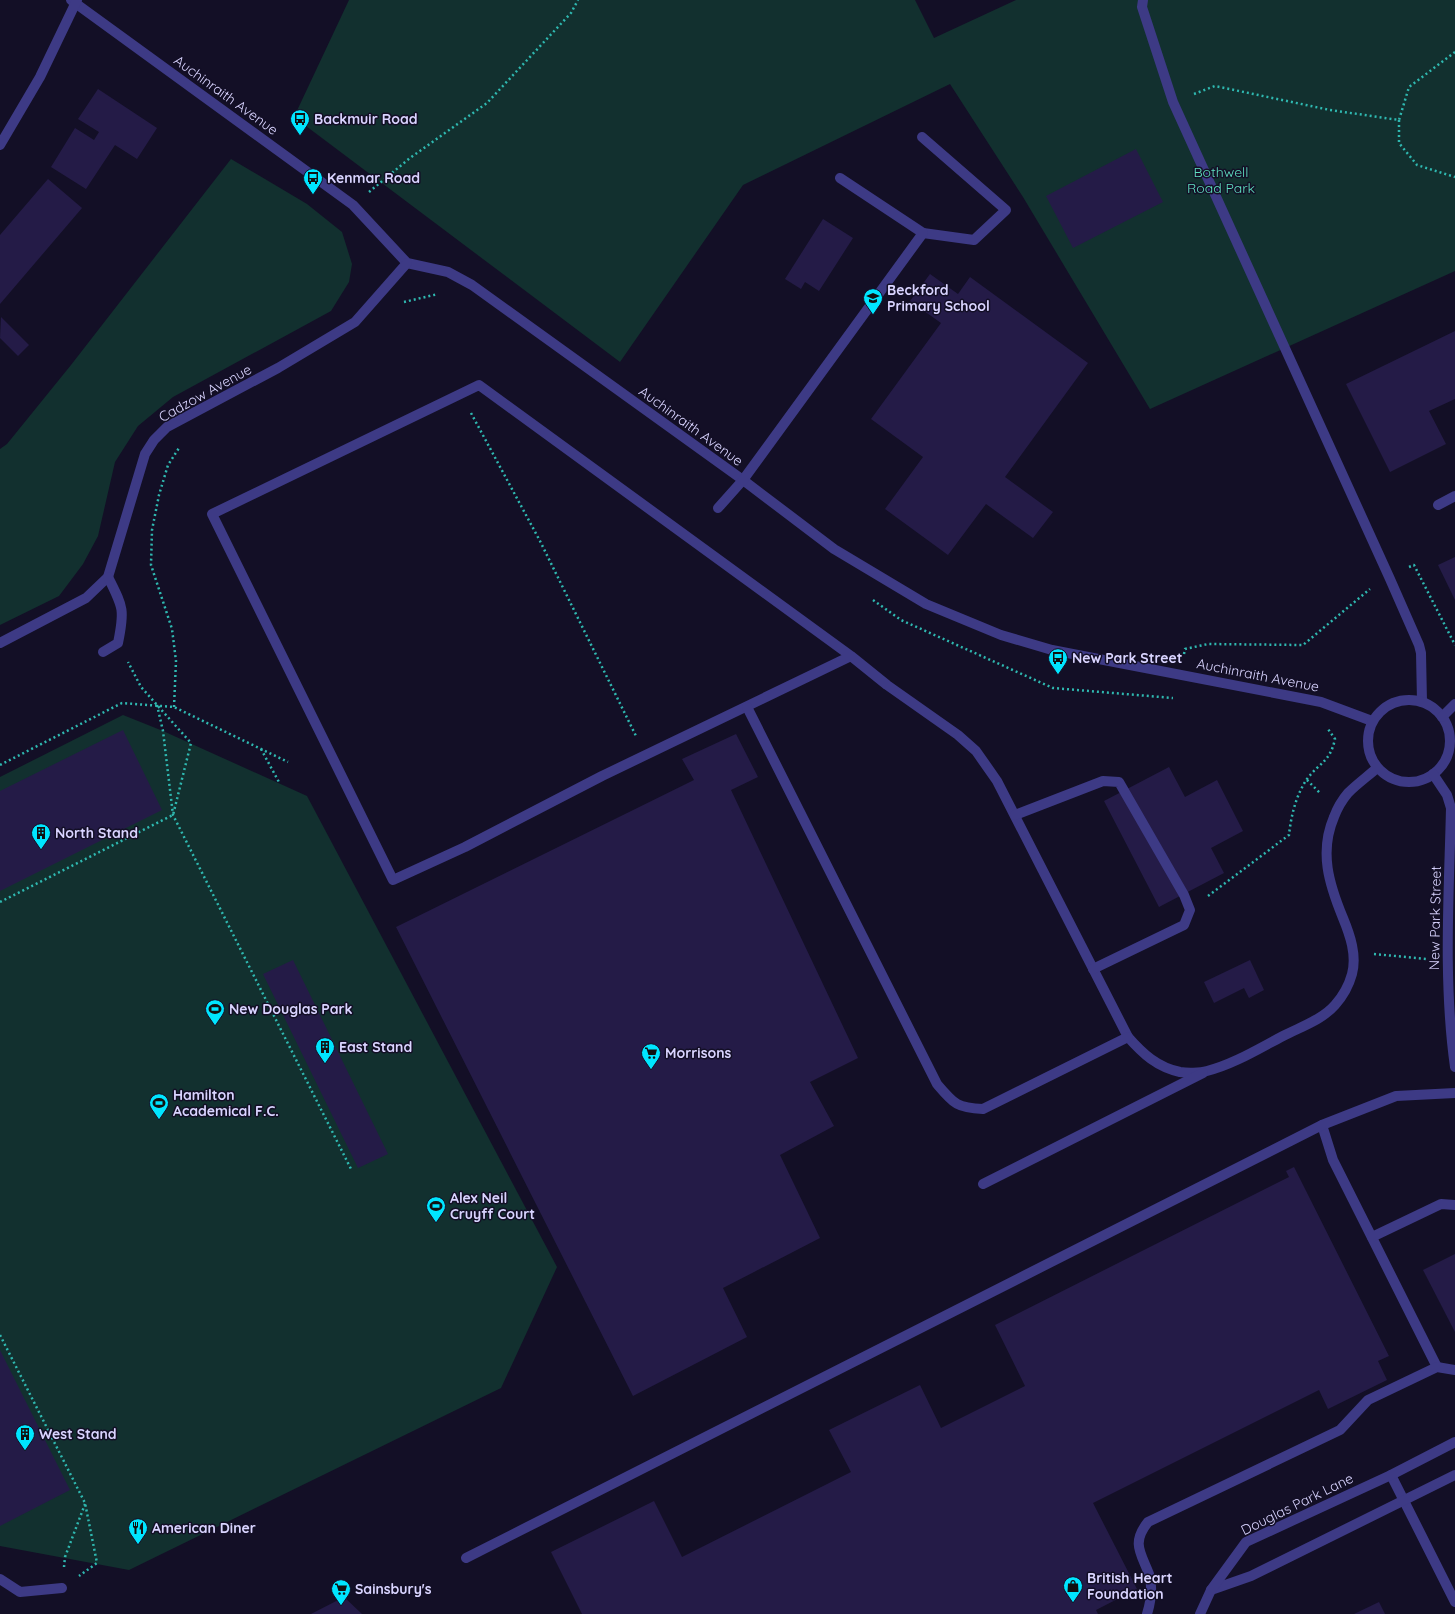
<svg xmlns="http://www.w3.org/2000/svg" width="1455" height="1614" viewBox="0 0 1455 1614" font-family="Quicksand,sans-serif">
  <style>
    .green { fill: #12302f }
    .building { fill: #241b47 }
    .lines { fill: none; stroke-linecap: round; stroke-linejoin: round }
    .path { stroke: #2fb8b0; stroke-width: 2.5; stroke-dasharray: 2 3; stroke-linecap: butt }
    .minor { stroke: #3d3a85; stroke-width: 10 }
    .labels { text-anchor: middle; stroke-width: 3; stroke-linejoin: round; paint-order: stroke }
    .street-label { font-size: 14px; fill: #d9d4ff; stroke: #130f26 }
    .poi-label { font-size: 14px; font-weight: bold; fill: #d9d4ff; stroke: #130f26; text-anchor: start }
    .park-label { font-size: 14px; fill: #5fe0c0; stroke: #130f26 }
  </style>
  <rect width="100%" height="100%" fill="#130f26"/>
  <!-- green -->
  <g class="green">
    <polygon points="349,0 915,0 934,38 1016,0 1455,0 1455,271 1150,409 1023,197 950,84 743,185 620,362 294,117"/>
    <polygon points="231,159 307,204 342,232 352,264 349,282 331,311 173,397 138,426 115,462 98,536 83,564 59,596 0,625 0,449 7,444 71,365"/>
    <polygon points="123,715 163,731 307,796 557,1267 501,1388 129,1570 0,1546 0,777"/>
  </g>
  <!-- building -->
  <g class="building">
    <polygon points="98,89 157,128 137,159 115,145 86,189 51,167 75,128 94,140 99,132 78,119"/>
    <polygon points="1136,149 1163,202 1073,248 1046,196"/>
    <polygon points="48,179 82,208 0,304 0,235"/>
    <polygon points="823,219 853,238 819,291 805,282 801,289 785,279"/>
    <polygon points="930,274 958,294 970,277 1088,363 1005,477 1053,512 1033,538 986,504 948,555 885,509 923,457 871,419 941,323 910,301"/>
    <polygon points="1,317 29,345 18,356 0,338"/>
    <polygon points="1455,331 1455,399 1429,411 1446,444 1390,472 1346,384"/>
    <polygon points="1455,557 1455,600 1438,565"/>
    <polygon points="123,730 162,810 0,891 0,791"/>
    <polygon points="736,734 758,777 731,790 858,1058 810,1082 834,1126 780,1155 820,1238 723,1288 747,1337 633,1396 396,927 694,780 682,759"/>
    <polygon points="1169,767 1185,797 1217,780 1243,831 1211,848 1224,873 1159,907 1104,801"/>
    <polygon points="293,960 388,1154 358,1168 263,974"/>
    <polygon points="1250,960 1264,990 1249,998 1244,988 1214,1003 1204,982"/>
    <polygon points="1294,1167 1389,1356 1378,1361 1387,1380 1328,1409 1319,1390 1093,1503 1137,1589 1096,1610 1098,1614 582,1614 551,1552 654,1501 682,1557 851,1472 829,1430 920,1385 941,1428 1025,1386 995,1325 1289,1177 1286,1171"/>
    <polygon points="1455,1254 1455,1332 1423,1270"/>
    <polygon points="0,1350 70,1490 0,1526"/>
    <polygon points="344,1597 362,1614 311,1614"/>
    <polygon points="1379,1602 1385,1614 1354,1614"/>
  </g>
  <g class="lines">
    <!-- path -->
    <g class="path">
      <polyline points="1194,94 1215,86 1330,110 1399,120 1409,87 1455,52"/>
      <polyline points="1399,120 1399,143 1417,165 1455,177"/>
      <polyline points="369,192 410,158 487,103 571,13 578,0"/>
      <polyline points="404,302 438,294"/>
      <polyline points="471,413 540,541 636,736"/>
      <polyline points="1409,567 1414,565 1455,645"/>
      <polyline points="873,600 901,620 1053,688 1173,698"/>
      <polyline points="1184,654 1185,649 1208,644 1303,645 1370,589"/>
      <polyline points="157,705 163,731 173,815 352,1171"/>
      <polyline points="174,707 176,661 172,629 151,565 152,530 159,495 168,465 179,448"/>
      <polyline points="261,749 280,784"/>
      <polyline points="0,765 122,703 174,707 288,762"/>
      <polyline points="1307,780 1321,794"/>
      <path d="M1208,896L1289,835C1291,816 1296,795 1307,779C1320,762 1330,762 1335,739L1328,729"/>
      <polyline points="0,902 173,815 191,743 141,687 128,662"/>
      <polyline points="1374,954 1427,959"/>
      <polyline points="0,1335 85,1503 97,1563 79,1576"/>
      <polyline points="64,1567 65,1557 85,1504"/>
    </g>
    <!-- minor -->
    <g class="minor">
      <polyline points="71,0 353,205 407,263 448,272 472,285 743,480 834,549 926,604 1001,635 1052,650 1321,702 1372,721"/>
      <polyline points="1143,0 1142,7 1173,102 1390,579 1419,645 1421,653 1422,702"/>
      <polyline points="922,137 1006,210 974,240 923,233"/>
      <polyline points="0,145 40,77 77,0"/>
      <polyline points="1438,505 1455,496"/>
      <polyline points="718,508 743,480 923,233 840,178"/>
      <polyline points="0,643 86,598 108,577 145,454 154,440 167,427 278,368 355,322 407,263"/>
      <path d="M103,652L118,643C125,609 123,607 108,577"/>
      <path d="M851,656L602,776L465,847L393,880L212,514L479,385L851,656L887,685L958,735L976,751L997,781L1128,1037C1143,1054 1157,1067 1180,1072C1187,1073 1200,1073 1207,1071C1234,1064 1258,1049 1283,1036C1300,1027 1322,1020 1335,1005C1343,996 1349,985 1352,974C1357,955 1350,935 1343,918C1329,884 1319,852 1334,817C1337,809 1342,800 1348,793C1357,784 1368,776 1377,768"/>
      <circle cx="1409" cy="741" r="41"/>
      <path d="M747,707L937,1084C954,1104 957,1108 983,1109L1128,1037"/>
      <polyline points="1442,717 1455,704"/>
      <path d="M1433,774L1447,795L1451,808C1449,894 1443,981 1455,1067"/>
      <polyline points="1015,815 1103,781 1119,782 1184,895 1190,910 1184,925 1093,969"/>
      <polyline points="1322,1125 1333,1160 1437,1367"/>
      <polyline points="983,1184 1203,1073"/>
      <polyline points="1372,1237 1441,1204 1455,1205"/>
      <polyline points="1391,1475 1455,1602"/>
      <polyline points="466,1558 1322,1125 1396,1096 1455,1093"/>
      <polyline points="0,1579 20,1592 62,1588"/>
      <polyline points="1211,1590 1251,1576 1455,1475"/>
      <path d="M1147,1614C1151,1601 1153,1587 1149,1574C1141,1553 1131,1543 1148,1522L1340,1430L1368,1400L1437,1367L1455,1370"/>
      <polyline points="1200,1614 1211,1590 1246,1542 1391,1475 1455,1442"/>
    </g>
  </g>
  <!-- icons -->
  <defs>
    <symbol id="bus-pin" viewBox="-11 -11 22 30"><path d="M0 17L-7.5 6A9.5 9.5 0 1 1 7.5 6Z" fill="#00e5ff" stroke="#130f26"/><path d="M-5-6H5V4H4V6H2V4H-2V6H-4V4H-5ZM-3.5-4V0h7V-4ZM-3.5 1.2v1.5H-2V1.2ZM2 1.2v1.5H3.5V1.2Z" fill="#111"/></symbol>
    <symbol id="school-pin" viewBox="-11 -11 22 30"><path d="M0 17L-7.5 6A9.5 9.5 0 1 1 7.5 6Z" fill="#00e5ff" stroke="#130f26"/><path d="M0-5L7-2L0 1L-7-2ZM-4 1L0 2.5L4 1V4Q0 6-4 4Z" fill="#111"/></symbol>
    <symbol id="building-pin" viewBox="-11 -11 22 30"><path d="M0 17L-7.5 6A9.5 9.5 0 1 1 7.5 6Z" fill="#00e5ff" stroke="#130f26"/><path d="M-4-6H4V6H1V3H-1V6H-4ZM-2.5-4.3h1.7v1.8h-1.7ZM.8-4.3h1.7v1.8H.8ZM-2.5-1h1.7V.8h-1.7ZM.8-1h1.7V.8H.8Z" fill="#111"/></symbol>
    <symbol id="stadium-pin" viewBox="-11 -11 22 30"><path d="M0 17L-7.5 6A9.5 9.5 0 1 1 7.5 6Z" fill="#00e5ff" stroke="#130f26"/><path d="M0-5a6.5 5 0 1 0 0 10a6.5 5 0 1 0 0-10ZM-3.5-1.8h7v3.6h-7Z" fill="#111"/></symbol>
    <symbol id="supermarket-pin" viewBox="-11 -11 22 30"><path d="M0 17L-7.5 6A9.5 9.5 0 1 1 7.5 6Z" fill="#00e5ff" stroke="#130f26"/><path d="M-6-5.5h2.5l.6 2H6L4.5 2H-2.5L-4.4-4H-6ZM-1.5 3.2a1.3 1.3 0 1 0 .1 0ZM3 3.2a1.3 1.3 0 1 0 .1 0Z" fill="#111"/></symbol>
    <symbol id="restaurant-pin" viewBox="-11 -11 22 30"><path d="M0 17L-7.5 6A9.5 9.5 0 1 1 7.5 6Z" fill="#00e5ff" stroke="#130f26"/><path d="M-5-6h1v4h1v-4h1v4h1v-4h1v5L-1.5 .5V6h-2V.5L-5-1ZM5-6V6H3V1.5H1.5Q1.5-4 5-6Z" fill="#111"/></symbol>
    <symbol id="shop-pin" viewBox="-11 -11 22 30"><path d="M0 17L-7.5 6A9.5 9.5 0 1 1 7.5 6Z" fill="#00e5ff" stroke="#130f26"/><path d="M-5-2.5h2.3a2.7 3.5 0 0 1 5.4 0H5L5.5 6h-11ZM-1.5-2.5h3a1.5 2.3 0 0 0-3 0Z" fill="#111"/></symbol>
  </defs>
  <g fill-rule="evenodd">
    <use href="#bus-pin" x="289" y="108" width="22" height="30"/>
    <use href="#bus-pin" x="302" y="167" width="22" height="30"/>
    <use href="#school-pin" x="862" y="287" width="22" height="30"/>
    <use href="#bus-pin" x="1047" y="647" width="22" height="30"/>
    <use href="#building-pin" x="30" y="822" width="22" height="30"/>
    <use href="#stadium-pin" x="204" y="998" width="22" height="30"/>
    <use href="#building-pin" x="314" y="1036" width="22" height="30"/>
    <use href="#supermarket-pin" x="640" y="1042" width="22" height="30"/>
    <use href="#stadium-pin" x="148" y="1092" width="22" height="30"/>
    <use href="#stadium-pin" x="425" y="1195" width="22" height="30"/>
    <use href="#building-pin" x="14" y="1423" width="22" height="30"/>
    <use href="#restaurant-pin" x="127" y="1517" width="22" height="30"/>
    <use href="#shop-pin" x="1062" y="1575" width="22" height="30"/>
    <use href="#supermarket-pin" x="330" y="1578" width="22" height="30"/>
  </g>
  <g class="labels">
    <!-- street labels -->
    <g class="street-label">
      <text transform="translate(226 95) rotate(36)" y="5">Auchinraith Avenue</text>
      <text transform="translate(205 393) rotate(-29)" y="5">Cadzow Avenue</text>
      <text transform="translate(691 426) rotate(36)" y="5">Auchinraith Avenue</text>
      <text transform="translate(1258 675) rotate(11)" y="5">Auchinraith Avenue</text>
      <text transform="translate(1435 918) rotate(-89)" y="5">New Park Street</text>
      <text transform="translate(1297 1504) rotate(-26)" y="5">Douglas Park Lane</text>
    </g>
    <!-- poi labels -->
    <g class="poi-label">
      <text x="314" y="124">Backmuir Road</text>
      <text x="327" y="183">Kenmar Road</text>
      <text x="887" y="295">Beckford<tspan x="887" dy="16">Primary School</tspan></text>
      <text x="1072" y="663">New Park Street</text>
      <text x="55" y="838">North Stand</text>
      <text x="229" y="1014">New Douglas Park</text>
      <text x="339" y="1052">East Stand</text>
      <text x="665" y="1058">Morrisons</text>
      <text x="173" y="1100">Hamilton<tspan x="173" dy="16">Academical F.C.</tspan></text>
      <text x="450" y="1203">Alex Neil<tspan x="450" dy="16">Cruyff Court</tspan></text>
      <text x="39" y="1439">West Stand</text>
      <text x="152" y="1533">American Diner</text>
      <text x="1087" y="1583">British Heart<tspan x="1087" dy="16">Foundation</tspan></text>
      <text x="355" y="1594">Sainsbury's</text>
    </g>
    <!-- park labels -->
    <g class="park-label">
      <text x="1221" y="177">Bothwell<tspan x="1221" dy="16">Road Park</tspan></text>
    </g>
  </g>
</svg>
